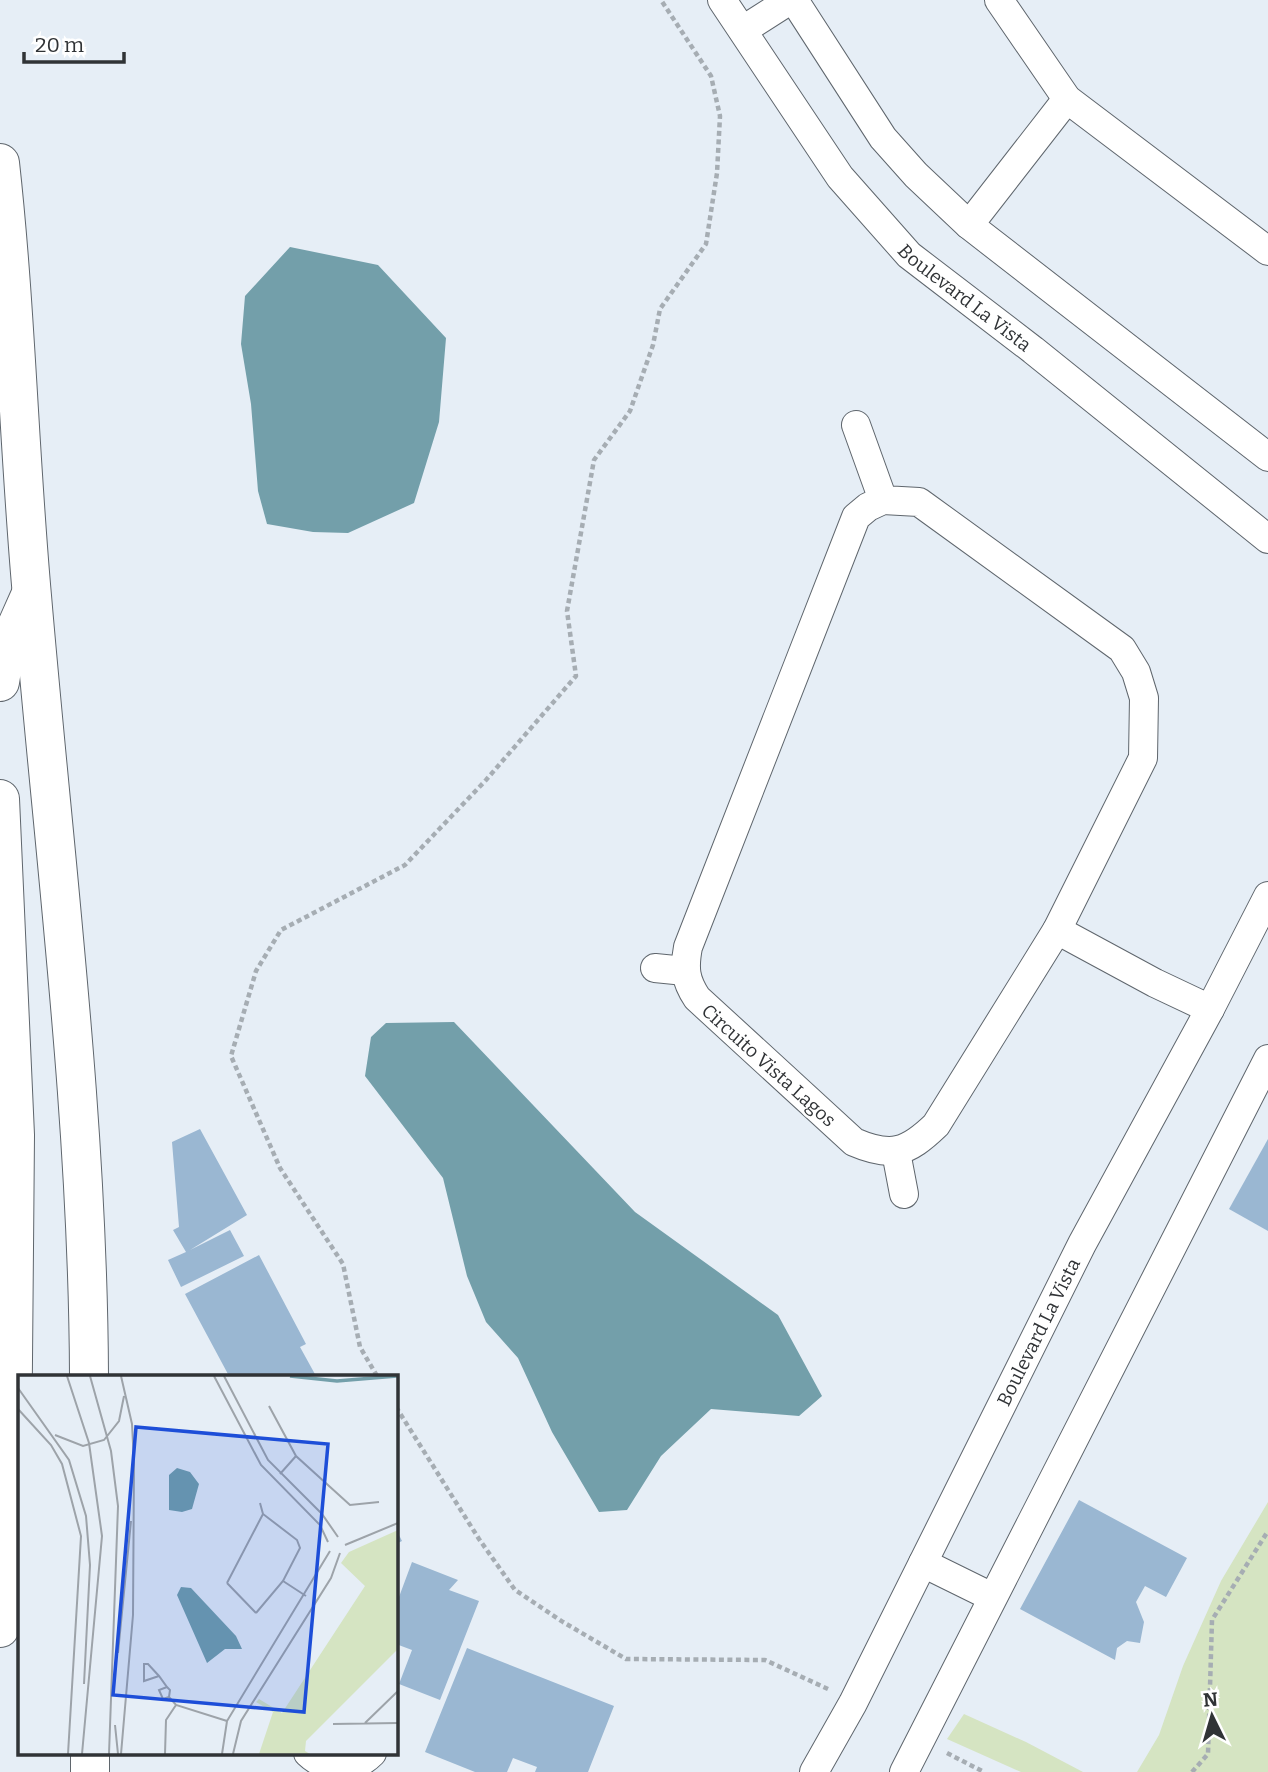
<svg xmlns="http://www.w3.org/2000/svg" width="1268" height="1772" viewBox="0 0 1268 1772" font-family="Bitter,serif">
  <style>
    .green { fill: #d5e4c2 }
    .water { fill: #739faa }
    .building { fill: #9ab7d2 }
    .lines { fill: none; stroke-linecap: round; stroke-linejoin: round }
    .street-casing { stroke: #5f666d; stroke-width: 30 }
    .highway-casing { stroke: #5f666d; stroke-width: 40 }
    .path { stroke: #a6adb3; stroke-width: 4.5; stroke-dasharray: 5 3.5; stroke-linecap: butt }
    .street { stroke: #fff; stroke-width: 28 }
    .highway { stroke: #fff; stroke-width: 38 }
    .labels { text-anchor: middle; stroke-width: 5; stroke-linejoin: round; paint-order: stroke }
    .street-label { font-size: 19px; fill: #303336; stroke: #fff }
    .inset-river { fill: none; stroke: #739faa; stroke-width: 3.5 }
    .inset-road { fill: none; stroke: #9da3a9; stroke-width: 2 }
    .view { fill: #1d4ed8; fill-opacity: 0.15; stroke: #1d4ed8; stroke-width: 3.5 }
    .inset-edge { fill: none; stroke: #303336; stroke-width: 3.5 }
  </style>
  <rect width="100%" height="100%" fill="#e6eef6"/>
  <!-- green -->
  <g class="green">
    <polygon points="1268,1502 1268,1772 1137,1772 1159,1735 1183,1666 1221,1581"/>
    <polygon points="964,1714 1026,1742 1083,1772 1021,1772 947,1739"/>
  </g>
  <!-- water -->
  <g class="water">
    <polygon points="290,247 378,265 446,338 439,422 414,503 348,533 313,532 267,524 258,491 251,404 241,344 245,296"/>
    <polygon points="454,1022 635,1212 778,1315 822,1396 799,1416 711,1409 661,1456 627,1510 599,1512 552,1432 518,1358 486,1322 467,1276 443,1178 365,1076 371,1037 386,1023"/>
  </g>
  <!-- building -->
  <g class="building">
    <polygon points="200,1129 247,1215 190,1250 230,1230 244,1256 181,1287 168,1260 186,1252 173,1230 179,1227 172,1142"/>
    <polygon points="1268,1139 1268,1231 1229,1209"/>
    <polygon points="259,1255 306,1344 300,1347 316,1376 229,1376 185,1294"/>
    <polygon points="1079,1500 1187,1558 1166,1597 1145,1586 1136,1602 1144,1622 1140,1643 1127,1641 1117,1648 1115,1660 1020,1609"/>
    <polygon points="396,1529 402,1541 396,1544"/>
    <polygon points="412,1562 458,1580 449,1590 479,1601 440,1700 399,1684 412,1650 396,1644 396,1605"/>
    <polygon points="467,1648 614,1706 588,1772 535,1772 537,1767 513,1758 507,1772 475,1772 425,1752"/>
  </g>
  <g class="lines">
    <defs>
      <g id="street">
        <path id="s1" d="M722,0L840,177L909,255L1033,350L1268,539"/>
        <polyline points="794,0 883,138 916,175 969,225 1268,457"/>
        <polyline points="999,0 1067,99 1268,251"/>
        <polyline points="743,30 790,0"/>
        <polyline points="969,225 1067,99"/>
        <path d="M856,425L883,500L919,502L1122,649L1136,672L1144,698L1143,758L1057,930L936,1125C907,1153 891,1158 854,1142L697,998C685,980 684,968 688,947L856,517L868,507L883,500"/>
        <polyline points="1057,930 1155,983 1210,1009"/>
        <polyline points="655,968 685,971"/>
        <polyline points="896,1152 904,1194"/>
        <polyline points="923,1563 992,1597"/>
        <path d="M308,1753C327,1771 353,1772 372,1753"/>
        <path id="s2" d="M814,1772L853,1703L1082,1244L1210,1009L1268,896"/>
        <polyline points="904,1772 1268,1059"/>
      </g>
      <g id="highway">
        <path d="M0,163C16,307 19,452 32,596C54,856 88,1116 89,1376"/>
        <polyline points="0,682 5,652 30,596"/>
        <polyline points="0,799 15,1135 12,1471 0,1628"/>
        <polyline points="90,1772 90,1753"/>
      </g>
    </defs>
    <!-- street casing -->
    <use href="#street" class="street-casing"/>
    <!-- highway casing -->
    <use href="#highway" class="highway-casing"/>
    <!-- path -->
    <g class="path">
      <polyline points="377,1376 360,1347 343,1264 280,1168 231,1056 256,971 281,930 405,865 486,780 576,676 567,611 594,460 630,411 653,345 660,309 706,244 717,173 720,116 711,76 661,0"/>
      <polyline points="396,1407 479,1539 515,1590 563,1622 626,1659 765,1660 828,1689"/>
      <polyline points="947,1753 984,1772"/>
      <polyline points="1192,1772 1208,1754 1212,1620 1268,1531"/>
    </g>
    <!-- street -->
    <use href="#street" class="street"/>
    <!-- highway -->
    <use href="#highway" class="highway"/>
  </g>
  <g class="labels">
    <!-- street labels -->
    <g class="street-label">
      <text dy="7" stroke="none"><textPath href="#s1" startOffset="387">Boulevard La Vista</textPath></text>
      <text transform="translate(769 1065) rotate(42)" y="7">Circuito Vista Lagos</text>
      <text dy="7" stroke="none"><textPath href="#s2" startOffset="494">Boulevard La Vista</textPath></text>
    </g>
  </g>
  <!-- overview -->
  <g transform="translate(18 1375)">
    <rect width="380" height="380" fill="#e6eef6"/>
    <path d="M380,155V274L288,366L287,376L292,379H241L255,337L238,327L241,324L264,338L347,211L323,188L331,177Z" fill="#d5e4c2"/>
    <path d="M159,93L172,97L181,109L174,134L164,137L151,135V100ZM163,212L173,213L218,261L224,274H207L189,288L159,220Z" fill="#739faa"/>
    <path class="inset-river" d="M272,1L319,6L379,1"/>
    <path class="inset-road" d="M49,1L71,68L84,161L64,379M72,1L93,76L100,131L91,379M196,1L243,90L302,150L310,167M206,1L250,85L304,139L320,162M0,13L51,85L68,141L72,190L66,309M251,31L278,81L332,130L361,127M0,34L33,70L44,89L63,161L50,379M37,60L65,71L86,65L101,46L106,21M262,99L278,81M327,170L380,148M265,206L288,221M209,208L245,139M209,208L238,238M238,238L265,206L282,173L279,165L245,139L242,128M100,278L113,146M141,301L126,306V289H130L141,301L149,312L152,315L151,322L145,324L141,315L149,312M151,322L158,330L209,346M347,348L380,316M315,349L380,348M97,350L100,379M103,379L115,240L116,88L114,49L103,1M147,379L148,345L158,330M204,379L209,346L312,176M215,379L223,346L313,203L322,178"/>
    <path class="view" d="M118,52L310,69L286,337L95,320Z"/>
    <rect width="380" height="380" class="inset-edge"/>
  </g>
  <!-- north arrow -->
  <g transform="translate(1212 1716) rotate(355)" stroke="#ffffff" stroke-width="5" paint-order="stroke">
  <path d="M0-5L12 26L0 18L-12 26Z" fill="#303336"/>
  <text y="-10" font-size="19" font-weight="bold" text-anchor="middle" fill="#303336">N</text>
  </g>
  <!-- scale -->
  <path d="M24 52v10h100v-10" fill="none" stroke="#303336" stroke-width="3.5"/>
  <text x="35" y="52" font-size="21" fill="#303336" stroke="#ffffff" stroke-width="5" paint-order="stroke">20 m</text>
</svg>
